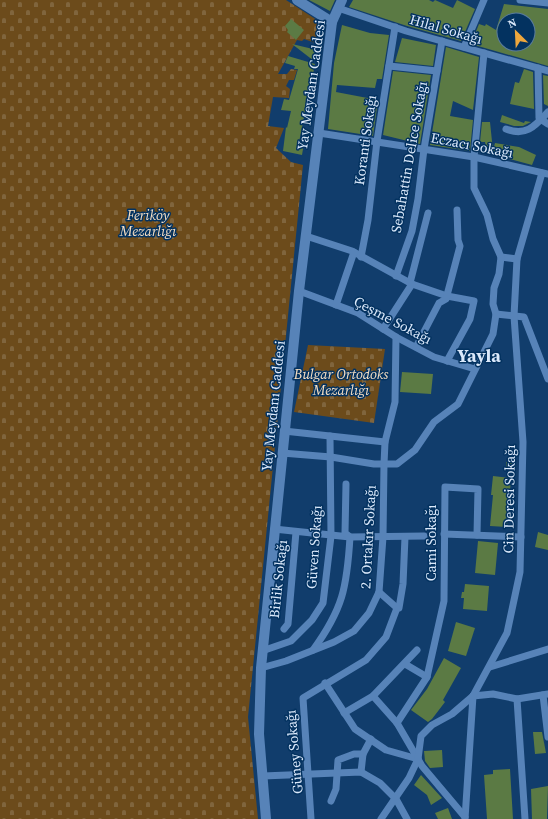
<svg xmlns="http://www.w3.org/2000/svg" width="548" height="819" viewBox="0 0 548 819" font-family="'Source Serif 4',serif">
  <style>
    .cemetery { fill: url(#cemetery-stones) }
    .building { fill: #5b7a44; fill-rule: evenodd }
    .lines { fill: none; stroke-linecap: round; stroke-linejoin: round }
    .street { stroke: #5783b8; stroke-width: 7 }
    .secondary { stroke: #5783b8; stroke-width: 10 }
    .labels { text-anchor: middle; stroke-width: 3; stroke-linejoin: round; paint-order: stroke }
    .street-label { font-size: 14px; fill: #dbe9fb; stroke: #033260 }
    .park-label { font-size: 14px; font-style: italic; fill: #f8e0c3; stroke: #033260 }
    .district-label { font-size: 18px; font-weight: bold; fill: #dbe9fb; stroke: #033260 }
  </style>
  <defs>
    <pattern id="cemetery-stones" width="16" height="16" patternUnits="userSpaceOnUse"><rect width="16" height="16" fill="#6c4b1b"/><path d="M2 7V4a2 2 0 0 1 4 0v3zM10 15v-3a2 2 0 0 1 4 0v3z" fill="#80653d"/></pattern>
  </defs>
  <rect width="100%" height="100%" fill="#113d6c"/>
  <!-- cemetery -->
  <g class="cemetery">
    <polygon points="0,0 286,0 323,24 318,44 304,39 302,41 297,40 278,74 287,74 291,69 297,70 294,80 289,80 286,86 290,89 289,98 273,97 268,126 284,128 276,148 291,162 303,165 248,717 258,819 0,819"/>
    <polygon points="308,345 385,349 374,423 294,412"/>
  </g>
  <!-- building -->
  <g class="building">
    <polygon points="309,0 335,0 330,11"/>
    <polygon points="353,0 429,0 433,2 435,0 453,8 457,0 475,9 461,41 407,26 349,7"/>
    <path d="M504,4L548,9V66L471,44L479,24L485,26L486,24L496,30ZM504,20H528V44H504Z"/>
    <polygon points="291,19 304,30 296,40 287,32 288,30 285,26"/>
    <polygon points="342,25 370,33 389,35 382,79 377,79 375,88 337,85 336,92 378,100 373,136 328,129 334,63"/>
    <polygon points="402,38 436,45 433,66 395,62"/>
    <polygon points="292,44 317,50 314,61"/>
    <polygon points="446,47 479,57 473,110 453,101 450,116 473,120 470,151 430,145"/>
    <polygon points="288,56 315,64 299,142 304,143 302,155 283,151 286,127 287,128 291,111 281,110 284,99 289,100 298,69 294,69 295,66 285,63"/>
    <polygon points="524,69 533,72 534,109 510,104 515,82 519,83"/>
    <polygon points="393,71 431,75 420,144 383,135"/>
    <polygon points="543,75 548,76 548,106 544,104"/>
    <polygon points="502,115 524,123 525,121 531,122 523,126 514,126 500,122"/>
    <polygon points="482,122 490,122 493,151 495,143 519,147 536,155 532,165 487,153 485,142 480,142"/>
    <polygon points="402,372 433,374 431,394 400,392"/>
    <rect x="506" y="462" width="10" height="8"/>
    <polygon points="493,476 511,478 507,527 490,526 493,495 491,495"/>
    <polygon points="538,532 548,535 548,550 535,547"/>
    <polygon points="478,541 498,543 495,575 475,573"/>
    <polygon points="465,584 489,586 487,611 463,609 464,598 461,598 462,592 464,592"/>
    <polygon points="456,622 475,628 466,656 448,651"/>
    <polygon points="444,658 461,668 443,700 445,702 432,719 428,722 411,710 427,689"/>
    <polygon points="533,732 542,732 546,753 535,754"/>
    <polygon points="442,750 443,767 430,768 425,761 424,751"/>
    <polygon points="510,769 513,819 487,819 484,775 493,774 493,770"/>
    <polygon points="421,775 442,798 431,805 427,795 414,785"/>
    <polygon points="548,786 547,819 532,819 531,789"/>
    <polygon points="448,808 452,819 438,819 435,813"/>
  </g>
  <g class="lines">
    <!-- street -->
    <g class="street">
      <polyline points="520,0 548,3"/>
      <polyline points="338,8 406,31 548,71"/>
      <polyline points="464,47 484,0"/>
      <polyline points="389,66 437,71"/>
      <polyline points="538,68 539,118 548,124"/>
      <path d="M506,129C526,137 535,126 548,112"/>
      <polyline points="319,133 474,157 548,174"/>
      <polyline points="306,236 352,251 412,284 447,296 474,301 470,319 447,361"/>
      <polyline points="361,257 368,220 377,141 395,27"/>
      <polyline points="501,257 517,259"/>
      <polyline points="396,276 412,231 418,199 424,149 442,41"/>
      <polyline points="410,283 428,213"/>
      <polyline points="299,291 358,313 396,337 434,357 475,369"/>
      <polyline points="336,305 354,252"/>
      <polyline points="496,314 524,317 548,379"/>
      <polyline points="383,329 412,284"/>
      <polyline points="416,347 439,303 446,299 460,246 458,240 457,210"/>
      <polyline points="284,431 385,442"/>
      <polyline points="282,453 331,457 374,464 397,464 415,450 434,422 458,404 493,334 496,314 493,304 494,288 499,274 501,257 493,239 487,215 474,188 474,157 484,53"/>
      <polyline points="274,529 350,537 424,536"/>
      <polyline points="444,534 521,537"/>
      <polyline points="399,608 403,584 405,537"/>
      <polyline points="284,629 288,624 296,532"/>
      <path d="M313,650C343,609 347,587 350,537L345,533L346,484"/>
      <polyline points="262,651 291,641 312,620 323,603 331,536 330,436"/>
      <polyline points="405,664 427,677"/>
      <polyline points="490,667 548,649"/>
      <polyline points="261,668 286,661 334,642 354,631 369,613 379,592 383,537 384,464 385,442 395,402 396,337"/>
      <polyline points="325,683 355,729 386,750 418,759"/>
      <polyline points="543,695 548,737"/>
      <polyline points="373,696 397,723 422,766 465,817"/>
      <polyline points="473,696 493,694 517,699 548,694"/>
      <polyline points="517,699 525,819"/>
      <polyline points="344,713 373,696 417,650"/>
      <polyline points="397,723 427,677 444,601 445,487 478,489 477,535"/>
      <polyline points="361,772 363,754 371,739"/>
      <polyline points="263,776 361,772 380,783 396,799 407,819"/>
      <polyline points="331,801 336,789 338,760 354,754 363,754"/>
      <polyline points="311,819 303,698 366,660 386,637 397,608 379,592"/>
      <polyline points="381,819 409,778 418,759 421,736 432,725 452,714 473,696"/>
      <polyline points="465,819 473,696 507,633 520,572 523,442 514,316 517,259 542,173"/>
    </g>
    <!-- secondary -->
    <g class="secondary">
      <polyline points="297,0 332,22"/>
      <polyline points="266,819 259,734 261,668 299,291 332,22 342,0"/>
    </g>
  </g>
  <g class="labels">
    <!-- street labels -->
    <g class="street-label">
      <text transform="translate(446 29) rotate(16)" y="5">Hilal Sokağı</text>
      <text transform="translate(311 85) rotate(-82)" y="5">Yay Meydanı Caddesi</text>
      <text transform="translate(365 140) rotate(-82)" y="5">Koranti Sokağı</text>
      <text transform="translate(472 145) rotate(11)" y="5">Eczacı Sokağı</text>
      <text transform="translate(409 157) rotate(-80)" y="5">Sebahattin Delice Sokağı</text>
      <text transform="translate(393 320) rotate(28)" y="5">Çeşme Sokağı</text>
      <text transform="translate(273 406) rotate(-84)" y="5">Yay Meydanı Caddesi</text>
      <text transform="translate(509 499) rotate(-89)" y="5">Cin Deresi Sokağı</text>
      <text transform="translate(368 537) rotate(-87)" y="5">2. Ortakır Sokağı</text>
      <text transform="translate(431 543) rotate(-90)" y="5">Cami Sokağı</text>
      <text transform="translate(314 547) rotate(-86)" y="5">Güven Sokağı</text>
      <text transform="translate(278 579) rotate(-84)" y="5">Birlik Sokağı</text>
      <text transform="translate(294 752) rotate(-95)" y="5">Güney Sokağı</text>
    </g>
    <!-- park labels -->
    <g class="park-label">
      <text x="148" y="220">Feriköy<tspan x="148" dy="16">Mezarlığı</tspan></text>
      <text x="341" y="379">Bulgar Ortodoks<tspan x="341" dy="16">Mezarlığı</tspan></text>
    </g>
    <!-- district labels -->
    <g class="district-label">
      <text x="479" y="362">Yayla</text>
    </g>
  </g>
  <!-- north arrow -->
  <g transform="translate(516 32) rotate(336)"><circle r="19" fill="#033260" stroke="#597b9e"/>
  <path d="M0-3L7 15L0 10L-7 15Z" fill="#eea73d"/>
  <text y="-6" font-size="11" font-weight="bold" text-anchor="middle" fill="#dbe9fb">N</text>
  </g>
</svg>
